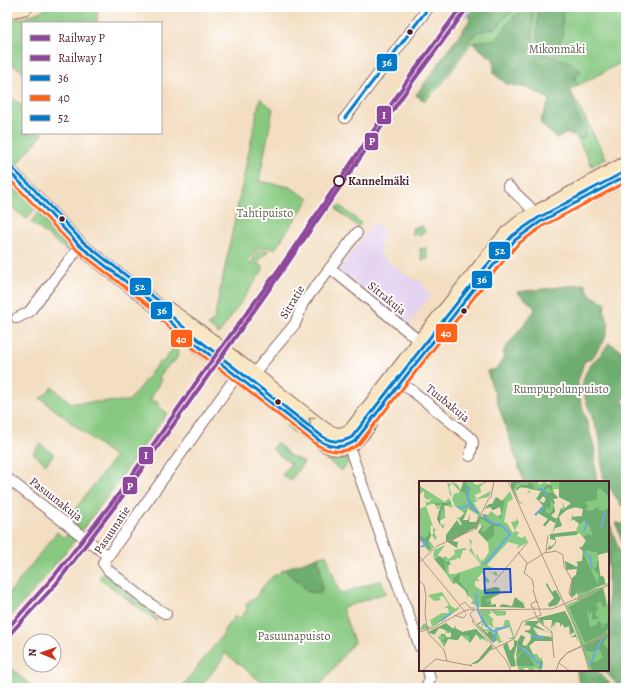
<svg xmlns="http://www.w3.org/2000/svg" width="633" height="695" viewBox="0 0 633 695" font-family="Alegreya,serif">
  <style>
    .built { fill: #e4d3f1 }
    .industrial { fill: #c6c0d9 }
    .green { fill: #88c981; stroke: #697456 }
    .forest { fill: #6ead6f; stroke: #5c664d }
    .lines { fill: none; stroke-linecap: round; stroke-linejoin: round }
    .street-casing { stroke: #856260; stroke-width: 12 }
    .secondary-casing { stroke: #856260; stroke-width: 17 }
    .street { stroke: #fff; stroke-width: 10 }
    .secondary { stroke: #f9e7c3; stroke-width: 15 }
    .bus-1-casing { stroke: #fff; stroke-width: 6 }
    .bus-2-casing { stroke: #fff; stroke-width: 6 }
    .bus-3-casing { stroke: #fff; stroke-width: 6 }
    .bus-1 { stroke: #007ac9; stroke-width: 3 }
    .bus-2 { stroke: #ff6319; stroke-width: 3 }
    .bus-3 { stroke: #007ac9; stroke-width: 3 }
    .rail-1-casing { stroke: #fff; stroke-width: 7 }
    .rail-2-casing { stroke: #fff; stroke-width: 7 }
    .rail-1 { stroke: #8c4799; stroke-width: 4 }
    .rail-2 { stroke: #8c4799; stroke-width: 4 }
    .oneway { stroke: #a28377 }
    .bus-dot { fill: #4a1f2b; stroke: #fff; stroke-width: 1.5 }
    .stop-dot { fill: #fff; stroke: #4a1f2b; stroke-width: 2 }
    .labels { text-anchor: middle; stroke-width: 4; stroke-linejoin: round; paint-order: stroke }
    .park-label { font-size: 12px; fill: #605a49; stroke: #fff }
    .stop-label { font-size: 12px; font-weight: bold; fill: #4a1f2b; stroke: #fff; text-anchor: start }
    .street-label { font-size: 12px; fill: #4a1f2b; stroke: #fff }
    .inset-river { fill: none; stroke: #6baadd; stroke-width: 2 }
    .inset-road { fill: none; stroke: #af9285; stroke-width: 1 }
    .view { fill: #1d4ed8; fill-opacity: 0.15; stroke: #1d4ed8; stroke-width: 2 }
    .inset-edge { fill: none; stroke: #4a1f2b; stroke-width: 2 }
    .line-badge { stroke: #fff; stroke-width: 1.5 }
    .badge-label { font-size: 11px; text-anchor: middle; font-weight: bold; fill: #fff }
  </style>
  <rect width="100%" height="100%" fill="#fff"/>
  <filter id="ink" filterUnits="userSpaceOnUse"><feTurbulence type="fractalNoise" baseFrequency=".025" numOctaves="2"/><feDisplacementMap in="SourceGraphic" scale="8" xChannelSelector="R" yChannelSelector="G"/><feConvolveMatrix kernelMatrix="1 2 1 2 8 2 1 2 1" color-interpolation-filters="sRGB"/></filter>
  <filter id="wash" filterUnits="userSpaceOnUse"><feTurbulence type="fractalNoise" baseFrequency=".012" numOctaves="4" result="noise"/><feDisplacementMap in="SourceGraphic" scale="16" xChannelSelector="R" yChannelSelector="G"/><feGaussianBlur stdDeviation="0.9" result="paint"/><feColorMatrix in="noise" values="0 0 0 0 0 0 0 0 0 0 0 0 0 0 0 0 0 1.4 0 .05"/><feComposite in="paint" operator="in"/></filter>
  <g filter="url(#wash)">
    <rect width="100%" height="100%" fill="#f3dec1"/>
    <!-- built -->
    <polygon class="built" points="374,223 386,232 379,242 380,255 413,280 420,280 425,289 431,294 408,325 338,270"/>
    <!-- industrial -->
    <polygon class="industrial" points="450,7 475,7 465,18"/>
    <!-- green -->
    <g class="green">
      <polygon points="50,7 97,7 97,23 23,23 23,72 7,60 7,21 29,16"/>
      <polygon points="493,7 626,7 626,60 570,90 606,158 592,166 560,106 478,42 471,43 443,83 425,101 416,95"/>
      <polygon points="11,98 23,106 23,133 44,133 16,165 7,158 7,100"/>
      <path d="M260,98L273,109L259,181L290,187L309,199L275,249C259,244 256,251 247,263L251,264C257,253 256,250 270,250L264,255L257,265L263,266V270L219,334L208,325L214,320Z"/>
      <polygon points="11,184 36,207 27,219 7,204"/>
      <polygon points="339,205 361,223 358,227 336,209"/>
      <path d="M39,212C49,223 66,236 67,251L31,222Z"/>
      <polygon points="422,226 425,231 419,236 417,233 413,235 412,228"/>
      <polygon points="426,248 428,259 422,260 420,249"/>
      <path d="M176,345L178,348L177,358L173,363L171,362L159,377L161,379L150,401H156L163,410L167,413L166,415C115,485 67,557 7,620V591L10,592L57,532L64,538L77,523L69,517L115,457L40,398L47,393L52,387L71,403L129,401L160,361L162,363Z"/>
      <polygon points="287,425 344,454 348,463 341,471 319,454 321,452 286,426"/>
      <polygon points="277,442 289,455 304,462 290,481 282,475 291,464 272,449"/>
      <polygon points="40,444 54,454 46,464 33,453"/>
      <path d="M326,554L340,594L381,580L386,593L342,608L354,642L318,688H269L225,653L222,660L200,688H181L224,633V630L235,616L239,619L247,610L246,605L251,599L253,600C261,591 267,578 277,574V575L281,571Z"/>
      <polygon points="103,573 153,613 157,621 99,578"/>
      <polygon points="7,664 33,688 7,688"/>
    </g>
    <!-- forest -->
    <g class="forest">
      <polygon points="475,7 516,7 507,15 498,26 493,29 478,32 471,38 443,78 422,99 416,95 470,20 468,16"/>
      <path d="M529,7H533V48L546,55L571,62L581,71L574,79L579,85L570,90L577,115L585,128V137L581,139L568,133L557,138L546,129L540,122L550,99L527,88L507,84L494,74V60L473,44C481,39 487,42 495,39C503,36 505,26 511,20C516,14 524,13 529,7Z"/>
      <path d="M538,7H564L562,23L563,36L555,50C529,48 539,25 538,7Z"/>
      <polygon points="585,284 590,295 606,303 604,310 609,324 604,341 592,358 584,362 578,381 578,392 595,450 595,467 597,482 524,482 487,371 496,369 503,360 504,350 535,310 533,306 517,292"/>
      <path d="M609,343L626,353V398L622,400L626,406V507L621,505L608,485V482H606L602,475L600,439L582,389C584,364 598,362 609,343Z"/>
      <polygon points="608,518 626,571 626,688 621,688 603,670 608,670"/>
      <polygon points="616,522 620,524 626,524 626,557"/>
      <path d="M318,557C320,570 324,581 320,594L306,591L300,582L287,573V568Z"/>
      <polygon points="577,670 597,670 614,688 579,688"/>
    </g>
  </g>
  <g filter="url(#ink)">
    <g class="lines">
      <defs>
        <g id="street">
          <polyline points="345,118 429,7"/>
          <polyline points="508,186 528,205 540,222"/>
          <polyline points="330,268 428,348"/>
          <polyline points="17,318 29,312 80,246"/>
          <polyline points="249,379 295,324 303,303 357,233"/>
          <polyline points="392,379 400,385 410,389 472,439 473,443 470,456"/>
          <polyline points="347,441 420,647"/>
          <polyline points="7,478 108,556"/>
          <polyline points="166,614 152,605 108,570 103,563 240,371"/>
          <polyline points="426,688 430,679 428,670"/>
        </g>
        <g id="secondary">
          <polyline points="7,11 25,7"/>
          <path d="M7,170L25,187L80,246L161,309L168,310L194,328L324,430C336,436 340,438 352,430L420,342L507,234L523,221L535,214L626,164"/>
          <polyline points="590,195 626,176"/>
          <path d="M168,319L199,346L325,444C348,454 357,440 370,423"/>
        </g>
      </defs>
      <!-- street casing -->
      <use href="#street" class="street-casing"/>
      <!-- secondary casing -->
      <use href="#secondary" class="secondary-casing"/>
      <!-- street -->
      <use href="#street" class="street"/>
      <!-- secondary -->
      <use href="#secondary" class="secondary"/>
      <defs>
        <g id="bus-1">
          <polyline points="345,118 429,7"/>
          <path d="M7,170L25,187L80,246L161,309L164,316L187,337L320,441C332,448 343,449 355,441L486,274L515,240L540,222L626,176"/>
        </g>
        <path id="bus-2" d="M7,177L21,191L77,250L157,312L160,319L184,341L317,445C331,453 345,454 359,444L490,277L518,244L543,226L626,182"/>
        <path id="bus-3" d="M10,166L29,184L83,242L164,305L168,313L190,333L323,437C333,443 342,443 352,437L482,271L512,236L538,218L624,172"/>
      </defs>
      <!-- bus-1 casing -->
      <use href="#bus-1" class="bus-1-casing"/>
      <!-- bus-2 casing -->
      <use href="#bus-2" class="bus-2-casing"/>
      <!-- bus-3 casing -->
      <use href="#bus-3" class="bus-3-casing"/>
      <!-- bus-1 -->
      <use href="#bus-1" class="bus-1"/>
      <!-- bus-2 -->
      <use href="#bus-2" class="bus-2"/>
      <!-- bus-3 -->
      <use href="#bus-3" class="bus-3"/>
      <defs>
        <polyline id="rail-1" points="7,637 56,584 125,493 287,264 413,81 468,7"/>
        <polyline id="rail-2" points="7,629 55,575 121,491 202,374 284,262 409,78 461,7"/>
      </defs>
      <!-- rail-1 casing -->
      <use href="#rail-1" class="rail-1-casing"/>
      <!-- rail-2 casing -->
      <use href="#rail-2" class="rail-2-casing"/>
      <!-- rail-1 -->
      <use href="#rail-1" class="rail-1"/>
      <!-- rail-2 -->
      <use href="#rail-2" class="rail-2"/>
    </g>
    <!-- one-way arrows -->
    <defs><path id="oneway-chevron" d="M-2-3.5L2.5 0L-2 3.5" fill="none" stroke-width="1.6" stroke-linecap="round" stroke-linejoin="round"/></defs>
    <use class="oneway" href="#oneway-chevron" transform="translate(311 420) rotate(-142)"/>
  </g>
  <!-- markers -->
  <g class="bus-dot">
    <circle cx="410" cy="32" r="3.5"/>
    <circle cx="62" cy="219" r="3.5"/>
    <circle cx="464" cy="311" r="3.5"/>
    <circle cx="278" cy="402" r="3.5"/>
  </g>
  <circle class="stop-dot" cx="339" cy="181" r="5"/>
  <g class="labels">
    <!-- park labels -->
    <g class="park-label">
      <text x="557" y="53">Mikonmäki</text>
      <text x="265" y="217">Tahtipuisto</text>
      <text x="561" y="393">Rumpupolunpuisto</text>
      <text x="294" y="640">Pasuunapuisto</text>
    </g>
    <!-- stop labels -->
    <g class="stop-label">
      <text x="348" y="185">Kannelmäki</text>
    </g>
    <!-- street labels -->
    <g class="street-label">
      <text transform="translate(387 298) rotate(39)" y="4">Sitrakuja</text>
      <text transform="translate(292 302) rotate(-59)" y="4">Sitratie</text>
      <text transform="translate(448 403) rotate(39)" y="4">Tuubakuja</text>
      <text transform="translate(56 499) rotate(38)" y="4">Pasuunakuja</text>
      <text transform="translate(112 530) rotate(-56)" y="4">Pasuunatie</text>
    </g>
  </g>
  <!-- overview -->
  <g transform="translate(419 481)">
    <rect width="190" height="190" fill="#f3dec1"/>
    <path d="M28,0L30,3L34,1L39,4L42,10L44,0H54L55,3L59,4L67,0V4L66,1L61,6L62,11L56,14L57,18L72,10L70,16L54,19H60L53,23L55,22L62,34L68,40L73,41L67,36L72,30L78,35L82,33L81,26L74,29L71,26L65,28L72,24L77,16L83,20L91,10L94,18L89,21L85,41L88,42L94,52L96,50L92,41L97,40L98,37L100,42L97,47L96,50L100,51L98,55L103,57L106,55L109,61L97,68L100,64L89,61L68,84L74,87L69,89L74,92L77,90L79,95L76,94L67,88L64,92L70,99V102L64,100L67,97L63,92L58,98L61,100H56V105L64,110L75,106L81,107V113L74,116L71,120L72,123L67,125L59,126L52,122L54,119L50,115L47,118L49,115L46,110L37,102L34,103L16,76L14,78L15,69L26,64L19,74L26,82L23,77L26,75L30,78L36,73L35,69L46,67L48,69H44L41,78L38,76V78L30,80L33,84L29,83L30,93H36L62,84L50,69L52,67L50,57L54,62H52V66L56,75L62,83L57,74L58,73L62,81V77L64,80L70,71L69,62L59,51L63,47L61,42L57,49L56,48L59,34L49,28L45,36L40,38H36L42,36L45,32L36,25L33,18L35,13L41,11L33,2L30,6L33,15L31,14ZM110,0H119L120,4L125,1L131,3V0H190V38L188,40L190,43V71L179,74L181,94L185,96L186,102L190,103L172,108L184,106L190,128V190H171L147,124L159,119L158,112L154,116L153,97L157,94L158,88H148L146,80L158,86L159,83L157,81L163,80L164,71L160,66H163L167,59L157,49L160,43L154,38L152,40L154,33V36L163,35L164,28L152,26L144,32L142,29L144,26L143,20L146,27L152,22L140,16V8H135L134,13L139,17L134,18L136,31L132,34L138,39L136,42L131,39L126,46L124,44L129,38L119,32L117,35L116,33L124,25L120,20L125,22L127,18L124,15L120,20L116,16L118,17L122,10L111,8V11L108,13L111,8L108,5L103,7L104,9L102,6L98,9L96,7L97,3ZM1,5L26,21L30,17L34,27L25,24L26,37L20,40L23,44L26,43L24,48L18,38L21,25L19,28L17,27L20,23H12L7,25L14,45L12,44L11,55L14,53V46L17,49L15,51L18,57L16,59L13,54L10,59L15,66L10,71L6,66H1L5,64L0,58V28L7,25L6,18L7,21H10L13,17L9,19L5,16V10L0,14ZM23,111L32,125L37,128L39,125L40,128L17,144L8,148L0,149L5,142L11,146L13,145L11,139L23,132H30L29,127H25L30,124L24,115L20,116L22,119L15,120L9,114ZM62,128L87,130V134L78,135L71,129L72,133H69L75,139L73,141L75,147L68,143L77,155L76,146H84L86,139H90L96,158H89L94,156L90,145L78,149L82,160H85L80,162L72,151L66,150L62,148L63,141L66,146L64,143L63,148L72,149L60,129ZM121,136L125,145L121,141L117,144L128,151H133L134,162L132,159L116,160L110,165L114,173H118L121,178L123,176V190L113,186L118,190H110L109,187H105L106,190H100L97,181L99,159L102,154L106,156L102,162L106,166L112,158L111,152L105,150L111,149L112,144L108,143L105,146L107,140H120L119,137ZM114,146L133,152V156L119,154ZM27,142L34,148L37,144L36,147L44,151L57,148L66,157L61,159L57,153L51,162L42,154L39,159L29,158L25,166L19,156L26,152L27,156H32V152H27L26,147H20L16,154L9,152Z" fill="#88c981" fill-rule="evenodd"/>
    <path d="M45,0H50L46,3L51,6L50,18L61,34L51,27L46,12L41,10ZM92,0L105,1L97,3L95,10L102,4H109L110,1L116,5L114,7L123,10L127,4H133V10L130,7L125,9L129,12L134,11L139,17L134,18L136,22L135,24L132,19L131,29L128,26L126,31L131,33L135,25L136,31L132,34L134,37H138L136,42L131,39L126,45L124,44L129,38L119,32L117,35L118,31L124,25L120,20L125,22L127,18L124,15L120,20L116,16L118,17L122,10L102,6L96,10L101,22L104,21L101,23L92,6ZM140,0H190V16L181,7L178,9V19L165,21L169,25L167,29L172,30L180,25L179,28L184,30L189,27L190,71L178,74V71H172V69L164,71L179,104L180,94L174,87L177,86L179,78L181,95L185,96L186,102L169,110L158,111L154,116L151,114L153,97L157,94L158,88L147,89L146,80L158,86L159,82L157,81L163,80L164,70L160,66H163L167,60L164,55L169,54L161,50L174,55L169,42L165,50L167,43L165,39L161,43L154,38L152,40L154,33V36L163,35L164,28L157,26L147,29L140,36L143,45L136,47L133,52L142,27L145,29L152,22L140,16ZM77,16L83,20L86,18L82,38L80,36L83,33L81,26L74,29L71,26L65,28L70,23H74ZM31,19L32,23L25,25L26,37L24,28L22,29L21,44L18,38L23,23L16,25V22H30ZM45,29L48,30L44,39H49L51,32L50,41H57L61,36L65,37L63,33L69,34L67,36L74,41L82,43L80,46L75,45V55L68,60L59,51L63,45L64,47L62,49L65,51L72,44L62,37L57,49L55,47L33,60L39,61L38,67L27,60V54L38,39L41,44H43L40,38L47,31ZM10,48L12,54L9,61L12,70L0,58V53L5,57L9,55ZM157,50L160,52L157,54L136,56L137,62L132,68L128,69L131,64L132,66L136,62V59L131,58V53ZM21,75L28,82L29,80H30V85L25,81V82L29,86L30,88L26,84L27,92L15,78ZM41,91L40,100L49,110V115L46,108L37,101L35,103L34,98ZM128,102L133,111L137,109L142,118L138,124L130,126L129,123L135,117L127,104ZM78,106L81,110L75,112L79,113V114L67,119L69,121L72,119V123L68,124L77,123V126H62V116L68,113L63,109ZM184,107L187,126H184L181,120L177,123L179,128L176,133L180,137L173,139V130L171,134L168,127L170,141L171,146L177,144L179,140L185,144L182,145L184,147L186,142L190,143V148L187,149L186,145L187,152L166,162L150,126ZM96,116L105,123L102,116L106,127L80,126L83,123L93,125ZM60,129L72,150L63,141L59,144L68,152L71,150L76,155L78,159L74,162L58,144L53,132L58,143L64,139ZM146,130L151,139L160,162L157,156H151L156,154L155,151L151,154L150,145L146,147L143,143L141,146V142L137,141L134,151L136,141L132,148L133,139H124L125,144L119,137ZM109,140H119L117,144L127,150L114,146L115,151L120,155L131,156L133,160H116L110,165L116,178L121,182L122,179L124,181L123,188L119,186L122,184L106,167L97,176L99,160L95,175L97,185L92,186L84,165L88,161L91,170L95,165V159L99,160L102,154L106,156L103,164L108,165L112,158V153L105,150L111,149L112,145L107,144ZM27,142L34,148L37,144L36,147L43,151L57,148L74,166L59,182L50,184L59,179L72,163L57,153L51,162L50,155L42,154L39,159L29,158L25,166L26,161H22L27,156L22,155V152L29,157L32,156V151L20,147L15,153L9,151ZM190,154L184,162L190,169V190H177L172,187L165,165ZM180,168L184,177L176,181L172,179L171,182L167,170L176,171ZM104,170L110,175L116,185H98V178Z" fill="#6ead6f" fill-rule="evenodd"/>
    <path class="inset-river" d="M48,6L50,23L60,32M119,8H123L128,15M38,26L44,27L50,23M116,34L125,25M64,35L74,42L82,44L91,53L65,84M165,39L168,43L165,50M182,47L186,31M0,55L7,63L2,66M165,71L171,76L173,87M57,112L59,130L66,144L77,152L74,161M22,140L32,132M75,150L90,145M112,155L125,157M100,165L123,185M176,171L184,157M171,184L176,172"/>
    <path class="inset-road" d="M89,0L162,159L170,190M68,20L72,16L75,0M99,71L108,82L105,93M126,72L137,70L144,74L145,85L153,99L150,112L153,117M0,75L47,132M0,82L18,65L54,49L69,19M108,83L127,71L129,54M105,92L113,98L115,107M0,99L5,104L7,115L6,133L9,152L25,169L28,180M75,101L109,61M114,108L118,122M158,112L170,110M156,117L161,119L171,115M40,125L46,121L51,127H56M116,127H113L112,123L117,120M115,130L120,141L133,151V158M35,134L44,137L48,133M53,140L87,179L92,190M55,141L51,133L56,128M0,151L14,147L47,129L133,128L190,104M133,156L135,177M72,169L95,158L103,141L122,134L118,120M62,179L73,167M140,180L148,172L190,152M140,182L151,190M3,190L17,178L53,185M137,190L140,181L148,172L190,153"/>
    <path class="view" d="M65,88H91L92,111L66,112Z"/>
    <rect width="190" height="190" class="inset-edge"/>
  </g>
  <g class="line-badge">
    <rect x="376" y="53" width="22" height="19" rx="4" fill="#007ac9"/>
    <rect x="376" y="105" width="16" height="20" rx="4" fill="#8c4799"/>
    <rect x="364" y="132" width="15" height="19" rx="4" fill="#8c4799"/>
    <rect x="488" y="241" width="23" height="19" rx="4" fill="#007ac9"/>
    <rect x="471" y="270" width="22" height="19" rx="4" fill="#007ac9"/>
    <rect x="129" y="277" width="23" height="19" rx="4" fill="#007ac9"/>
    <rect x="150" y="301" width="23" height="19" rx="4" fill="#007ac9"/>
    <rect x="435" y="323" width="23" height="20" rx="4" fill="#ff6319"/>
    <rect x="170" y="329" width="23" height="19" rx="4" fill="#ff6319"/>
    <rect x="138" y="446" width="16" height="19" rx="4" fill="#8c4799"/>
    <rect x="122" y="476" width="16" height="19" rx="4" fill="#8c4799"/>
  </g>
  <g class="badge-label">
    <text x="387" y="66">36</text>
    <text x="384" y="119">I</text>
    <text x="372" y="145">P</text>
    <text x="500" y="254">52</text>
    <text x="482" y="283">36</text>
    <text x="140" y="290">52</text>
    <text x="162" y="314">36</text>
    <text x="446" y="337">40</text>
    <text x="181" y="343">40</text>
    <text x="146" y="459">I</text>
    <text x="130" y="490">P</text>
  </g>
  <!-- margin -->
  <rect width="633" height="695" fill="none" stroke="#fff" stroke-width="24"/>
  <!-- legend -->
  <rect x="22" y="22" width="140" height="112" fill="#ffffff" stroke="#b7a5aa"/>
  <rect x="30" y="35" width="20" height="6" fill="#8c4799" stroke="#b7a5aa"/>
  <text x="58" y="42" font-size="12" fill="#4a1f2b">Railway P</text>
  <rect x="30" y="55" width="20" height="6" fill="#8c4799" stroke="#b7a5aa"/>
  <text x="58" y="62" font-size="12" fill="#4a1f2b">Railway I</text>
  <rect x="30" y="75" width="20" height="6" fill="#007ac9" stroke="#b7a5aa"/>
  <text x="58" y="82" font-size="12" fill="#4a1f2b">36</text>
  <rect x="30" y="95" width="20" height="6" fill="#ff6319" stroke="#b7a5aa"/>
  <text x="58" y="102" font-size="12" fill="#4a1f2b">40</text>
  <rect x="30" y="115" width="20" height="6" fill="#007ac9" stroke="#b7a5aa"/>
  <text x="58" y="122" font-size="12" fill="#4a1f2b">52</text>
  <!-- north arrow -->
  <g transform="translate(42 653) rotate(272)"><circle r="19" fill="#ffffff" stroke="#b7a5aa"/>
  <path d="M0-3L7 15L0 10L-7 15Z" fill="#c8321e"/>
  <text y="-6" font-size="11" font-weight="bold" text-anchor="middle" fill="#4a1f2b">N</text>
  </g>
</svg>
